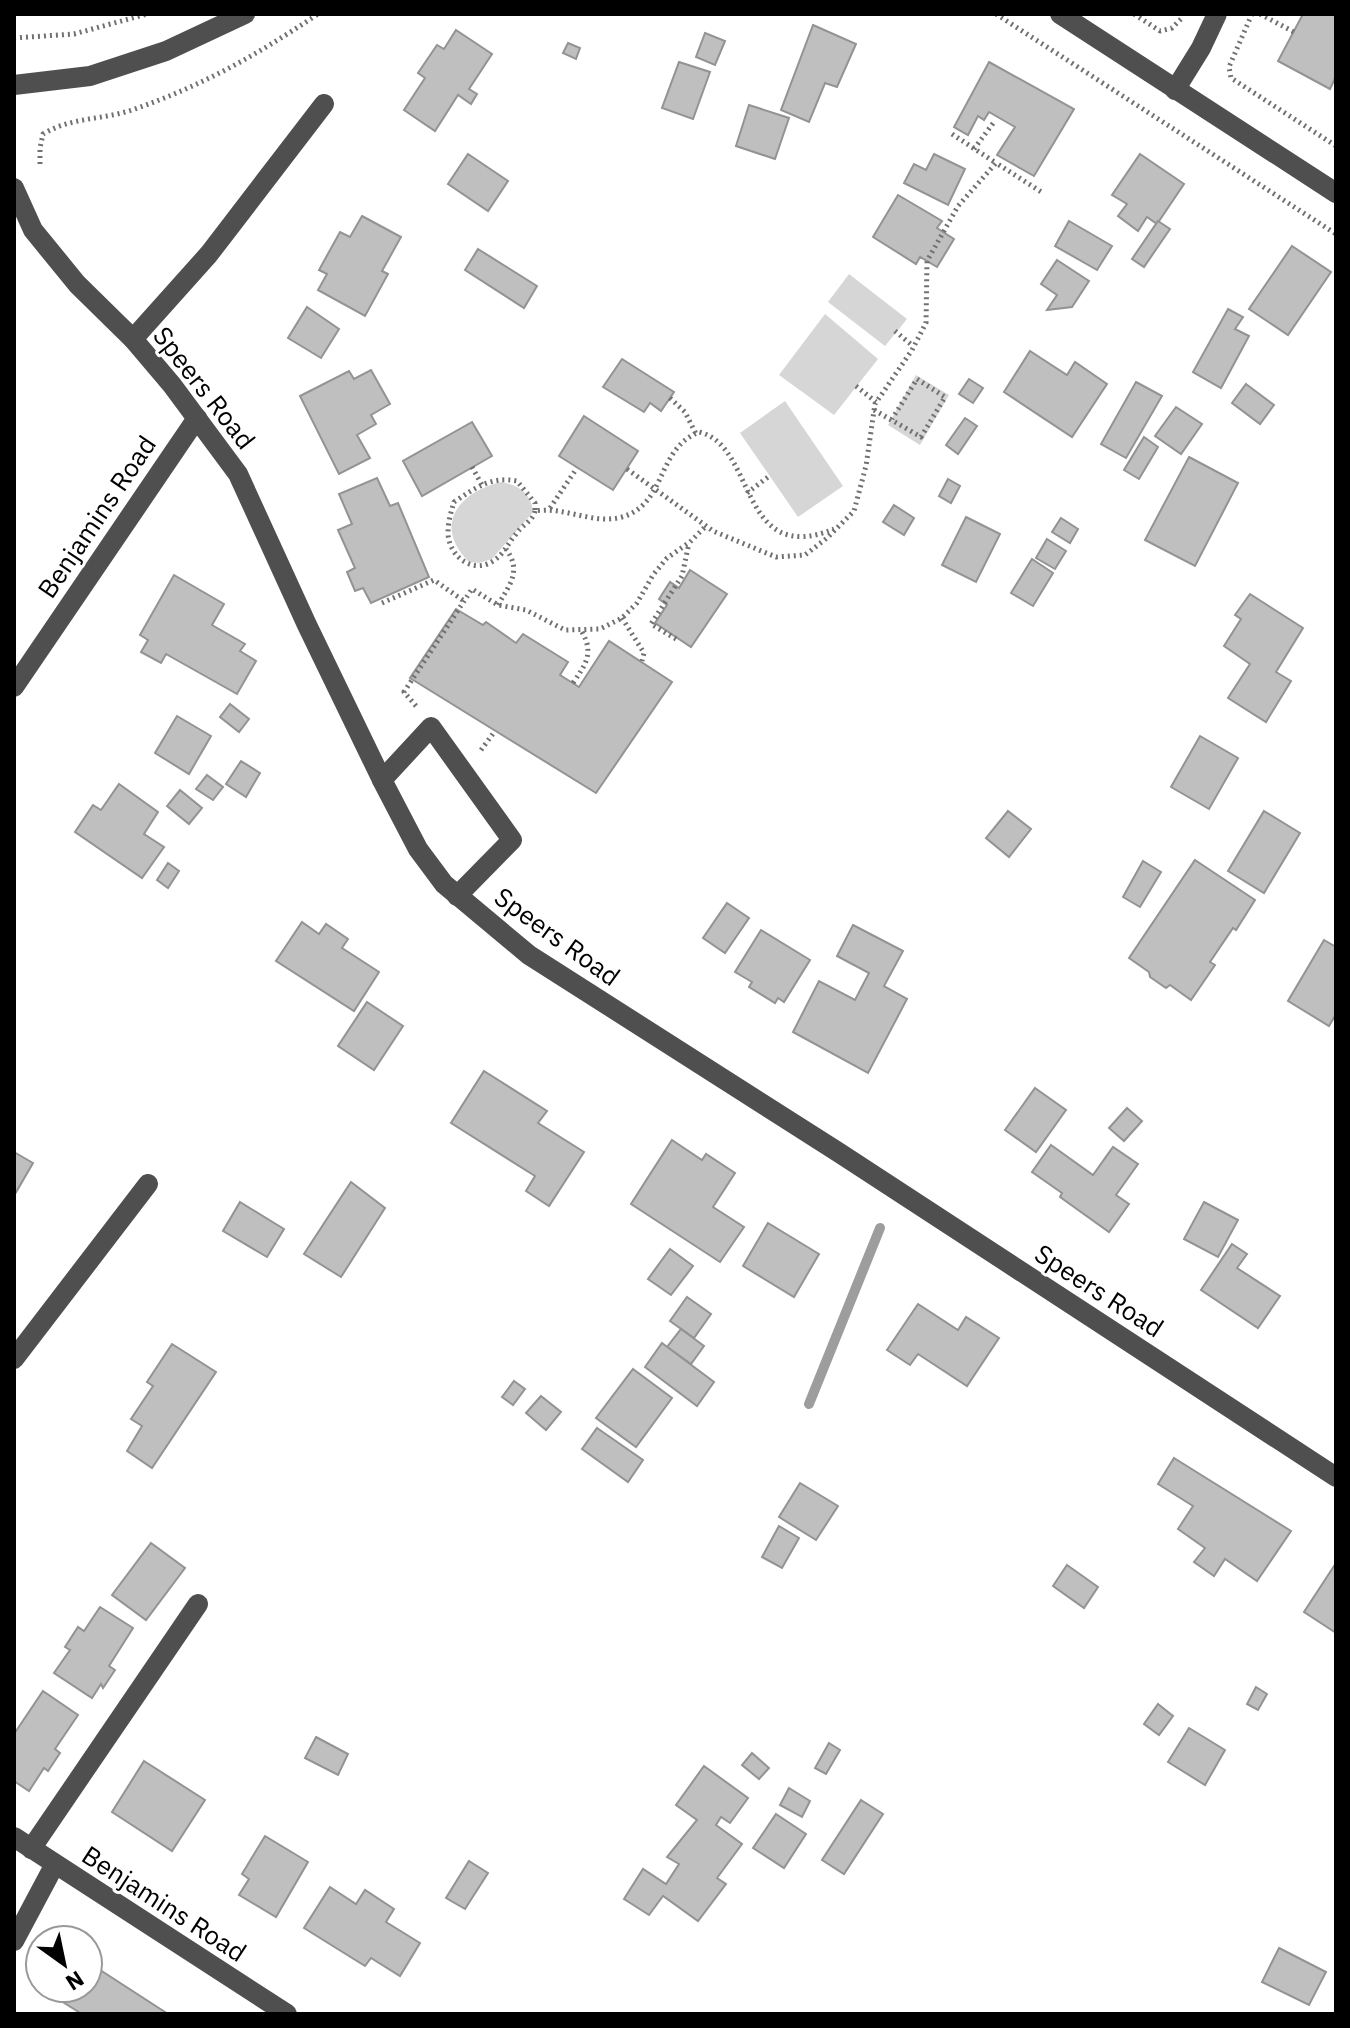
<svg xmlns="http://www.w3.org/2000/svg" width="1350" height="2028" viewBox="0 0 1350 2028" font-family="'IBM Plex Sans',sans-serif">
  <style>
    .green { fill: #d6d6d6 }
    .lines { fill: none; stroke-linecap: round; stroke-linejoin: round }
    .stream { stroke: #9d9d9d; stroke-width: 10 }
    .building { fill: #bfbfbf; stroke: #939393; stroke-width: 2 }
    .path { stroke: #717171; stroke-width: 5; stroke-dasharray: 2 4; stroke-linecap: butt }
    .minor { stroke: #4f4f4f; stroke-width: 20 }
    .labels { text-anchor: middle; stroke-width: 6; stroke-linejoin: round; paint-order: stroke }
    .street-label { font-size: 26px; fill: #000; stroke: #fff }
  </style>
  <rect width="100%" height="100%" fill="#fff"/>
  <!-- green -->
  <g class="green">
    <polygon points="849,274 907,319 885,346 828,302"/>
    <polygon points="825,314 878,359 834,415 779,375"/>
    <polygon points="916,375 949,395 920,445 888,425"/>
    <polygon points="785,401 843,486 798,517 740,433"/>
    <path d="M501,482C518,485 531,493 533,512L492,559L479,563L469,562C432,525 459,492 501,482Z"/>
  </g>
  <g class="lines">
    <!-- stream -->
    <polyline class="stream" points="809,1404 880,1228"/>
  </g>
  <!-- building -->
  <g class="building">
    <polygon points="1303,14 1336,14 1336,76 1330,89 1278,61"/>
    <polygon points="813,25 856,44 837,87 825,83 809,122 781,110"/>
    <polygon points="456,30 492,54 469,89 477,94 471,104 458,95 435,131 404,110 425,78 418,73 437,45 444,49"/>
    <polygon points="705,33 725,41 715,65 696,57"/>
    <polygon points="568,43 580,48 576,59 563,53"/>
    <polygon points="679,62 710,72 693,119 662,108"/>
    <polygon points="989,62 1074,109 1034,176 997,155 1015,127 989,112 984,120 978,116 968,135 954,127"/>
    <polygon points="749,105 789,118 775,159 736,146"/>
    <polygon points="468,154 508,181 488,211 448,184"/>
    <polygon points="934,154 965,169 948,205 904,183 914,164 926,170"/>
    <polygon points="1140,154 1184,184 1157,224 1147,217 1138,231 1118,216 1127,204 1112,195"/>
    <polygon points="898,195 942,221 937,228 954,239 937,267 920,257 916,264 873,237"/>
    <polygon points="362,216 401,237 382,271 388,274 365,316 318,290 327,274 319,270 340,232 350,237"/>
    <polygon points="1069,221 1112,246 1097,270 1055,246"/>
    <polygon points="1158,221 1170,229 1144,267 1132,259"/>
    <polygon points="1292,246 1331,272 1288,335 1249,309"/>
    <polygon points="478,249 537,286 524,308 465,270"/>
    <polygon points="1057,260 1089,281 1072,307 1047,310 1057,295 1041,284"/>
    <polygon points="307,307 339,329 321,358 288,338"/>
    <polygon points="1228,309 1243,317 1235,329 1249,336 1221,388 1193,372"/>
    <polygon points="1030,351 1067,375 1075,362 1107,384 1072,437 1004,392"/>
    <polygon points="622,359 674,392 661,411 650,403 644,412 603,387"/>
    <polygon points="371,370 390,404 371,415 376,424 357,435 370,458 339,474 300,396 349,371 354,379"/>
    <polygon points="969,379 983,388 973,403 959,394"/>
    <polygon points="1136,382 1162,396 1126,458 1101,444"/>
    <polygon points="1246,384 1274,405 1260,424 1232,403"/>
    <polygon points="1176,407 1202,424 1181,454 1155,436"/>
    <polygon points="584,416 638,451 613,490 559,456"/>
    <polygon points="965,418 977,426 958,454 946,445"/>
    <polygon points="472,422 492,456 422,496 403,461"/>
    <polygon points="1144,437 1158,447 1139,479 1124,470"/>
    <polygon points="1189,457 1238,483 1195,566 1145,540"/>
    <polygon points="377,478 390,506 398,503 429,577 371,603 363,588 355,591 347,572 355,568 338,530 352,524 339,494"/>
    <polygon points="948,479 960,486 951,503 939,496"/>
    <polygon points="894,505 914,518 904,535 883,522"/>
    <polygon points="966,517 1000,534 976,582 942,565"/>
    <polygon points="1061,518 1078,529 1070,543 1052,532"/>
    <polygon points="1047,539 1066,551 1055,569 1036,558"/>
    <polygon points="1032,559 1053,573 1033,606 1011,593"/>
    <polygon points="690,570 727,594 691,647 655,623 667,605 659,599 670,582 679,588"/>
    <polygon points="174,575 224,604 212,625 245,644 240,651 256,661 237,694 166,654 161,663 141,652 148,640 140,635"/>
    <polygon points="1250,594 1303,628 1276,672 1291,681 1266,722 1228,698 1250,664 1224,646 1241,619 1235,615"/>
    <polygon points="456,609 483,625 486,622 516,643 523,634 568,662 560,675 579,687 609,641 672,682 596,793 410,678"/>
    <polygon points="230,704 249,719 239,732 220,717"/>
    <polygon points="177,716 211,736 189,774 155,753"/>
    <polygon points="1200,736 1238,758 1209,809 1171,787"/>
    <polygon points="241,761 260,773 246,797 226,784"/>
    <polygon points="207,775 223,787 213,800 196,789"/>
    <polygon points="119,784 158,812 144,834 164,847 142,878 75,832 93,805 101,810"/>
    <polygon points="180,790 202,808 189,824 167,806"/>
    <polygon points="1008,811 1031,829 1009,857 986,838"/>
    <polygon points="1264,811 1300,833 1264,893 1228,871"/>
    <polygon points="1195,860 1255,900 1236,930 1233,928 1210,962 1215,965 1191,1000 1170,985 1166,988 1150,977 1149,972 1129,958"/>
    <polygon points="1143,861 1161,872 1140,907 1123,897"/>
    <polygon points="168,863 179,871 168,888 157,880"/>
    <polygon points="727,903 749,918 725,953 703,938"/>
    <polygon points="302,922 319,934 326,924 348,939 342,948 379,972 354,1011 276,961"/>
    <polygon points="853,925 903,951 884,986 907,999 868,1073 793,1032 819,981 855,1000 869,973 837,956"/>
    <polygon points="761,930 810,960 784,1002 778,998 775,1003 749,987 752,982 735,972"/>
    <polygon points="1324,940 1336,947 1336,1014 1329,1026 1288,1001"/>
    <polygon points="367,1002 403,1026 374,1070 338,1046"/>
    <polygon points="484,1071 547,1111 538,1123 584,1152 549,1206 526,1191 535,1176 451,1123"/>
    <polygon points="1035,1088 1066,1110 1036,1152 1005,1130"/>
    <polygon points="1127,1108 1142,1121 1124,1141 1109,1128"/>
    <polygon points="672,1140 702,1160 706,1154 735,1173 713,1207 744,1227 720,1262 631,1204"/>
    <polygon points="1051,1145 1093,1175 1113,1147 1138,1164 1116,1195 1129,1204 1109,1232 1060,1197 1062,1193 1032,1172"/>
    <polygon points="14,1152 33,1163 15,1194 14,1193"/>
    <polygon points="351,1182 385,1208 341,1277 304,1254"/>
    <polygon points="240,1202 284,1229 267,1257 223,1231"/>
    <polygon points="1204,1202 1238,1220 1218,1257 1184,1239"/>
    <polygon points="768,1223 819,1254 794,1297 743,1266"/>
    <polygon points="1232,1244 1247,1254 1237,1268 1280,1296 1258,1328 1201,1290"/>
    <polygon points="670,1249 693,1266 671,1295 648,1279"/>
    <polygon points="687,1297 711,1314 694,1338 670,1321"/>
    <polygon points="918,1304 958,1330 966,1317 999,1338 967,1386 918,1354 910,1365 887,1350"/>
    <polygon points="681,1329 704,1346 691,1364 667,1347"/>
    <polygon points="662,1343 714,1382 697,1406 645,1367"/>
    <polygon points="172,1344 216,1372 152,1468 127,1451 142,1426 131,1419 153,1386 147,1382"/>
    <polygon points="633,1369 672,1398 636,1447 596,1418"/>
    <polygon points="514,1381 525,1389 513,1405 502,1397"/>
    <polygon points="541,1396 561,1412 546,1430 526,1413"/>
    <polygon points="597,1428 643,1460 628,1482 582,1449"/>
    <polygon points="1174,1458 1291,1531 1257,1581 1225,1559 1214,1576 1194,1562 1205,1548 1178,1529 1193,1506 1158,1484"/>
    <polygon points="800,1483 838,1506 816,1540 779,1517"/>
    <polygon points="779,1526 799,1538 782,1568 762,1557"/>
    <polygon points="151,1543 185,1568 146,1620 112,1595"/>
    <polygon points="1067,1565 1098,1587 1084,1608 1053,1586"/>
    <polygon points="1334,1566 1336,1568 1336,1633 1304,1612"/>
    <polygon points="100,1607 133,1628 109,1666 115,1670 103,1688 101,1684 92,1698 54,1673 70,1650 65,1647 78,1627 84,1631"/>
    <polygon points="1256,1687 1267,1694 1258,1710 1247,1704"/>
    <polygon points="43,1691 78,1715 55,1749 60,1753 48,1771 44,1768 29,1791 14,1781 14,1734"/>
    <polygon points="1158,1704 1173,1716 1159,1735 1144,1724"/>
    <polygon points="1189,1728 1225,1750 1205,1785 1168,1762"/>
    <polygon points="316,1737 348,1754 338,1775 305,1758"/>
    <polygon points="829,1743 840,1750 826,1774 815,1768"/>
    <polygon points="752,1753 769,1768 759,1779 742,1765"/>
    <polygon points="144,1761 205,1800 172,1851 112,1812"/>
    <polygon points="704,1766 748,1798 730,1823 721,1817 716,1825 742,1844 717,1878 726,1884 698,1921 663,1896 649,1915 624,1899 643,1869 666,1884 679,1864 667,1857 697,1820 676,1805"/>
    <polygon points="789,1788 810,1801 802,1817 780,1805"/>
    <polygon points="861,1800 883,1814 844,1874 822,1860"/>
    <polygon points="776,1814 806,1834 784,1868 753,1848"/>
    <polygon points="265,1836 308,1862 276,1917 239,1895 249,1879 242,1874"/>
    <polygon points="469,1861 488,1873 465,1909 446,1898"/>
    <polygon points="330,1887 356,1904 365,1890 394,1909 386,1922 420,1943 400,1976 371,1958 365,1966 304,1928"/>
    <polygon points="1279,1948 1326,1972 1309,2005 1262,1982"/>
    <polygon points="94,1966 168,2014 82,2014 61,2001 69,1988 88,1988 88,1975"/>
  </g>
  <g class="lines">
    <!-- path -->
    <g class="path">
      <polyline points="996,14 1336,234"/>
      <polyline points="1134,14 1160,31 1172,28 1183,17"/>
      <polyline points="1252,14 1229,67 1231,78 1336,146"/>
      <polyline points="1260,14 1294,32"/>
      <polyline points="14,38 74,34 147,14"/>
      <polyline points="952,134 996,163"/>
      <polyline points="974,149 994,122"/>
      <path d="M40,164V148L43,134C71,117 102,120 132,110C204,85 255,56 318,14"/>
      <polyline points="895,331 913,346"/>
      <polyline points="856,386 876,402"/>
      <polyline points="670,398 685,412 696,434"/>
      <polyline points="874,410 921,437 945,397 917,379 892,419"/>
      <polyline points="472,467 482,485"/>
      <polyline points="627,469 713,531 776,557 805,555 827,538 854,511 866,466 875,404 912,350 926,323 927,261 958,206 996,163 1043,193"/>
      <polyline points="747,493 768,477"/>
      <polyline points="550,508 577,468"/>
      <path d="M535,511C533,521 522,525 516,534C509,542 505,552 496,559C475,576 449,558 448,533C448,522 451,512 454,502C475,488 491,476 517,481L535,503V511C564,506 593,525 622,517C667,504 656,449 699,432C757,445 738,568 834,529"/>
      <polyline points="382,603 434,580 464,601"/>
      <path d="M498,605C510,584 522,571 506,549"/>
      <polyline points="622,618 644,653 642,661"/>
      <polyline points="676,639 651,624 682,576 689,543"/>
      <path d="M573,683C586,664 594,653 582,632"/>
      <polyline points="416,706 404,692 472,589 498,605 526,610 565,630 600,629 622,618 637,603 653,575 667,558 690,542 706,526"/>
      <polyline points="481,750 495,731"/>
    </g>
    <!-- minor -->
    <g class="minor">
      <polyline points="1060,14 1336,193"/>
      <polyline points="14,85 90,76 166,51 245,14"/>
      <polyline points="1175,90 1201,48 1217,14"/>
      <polyline points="14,188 33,230 77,284 133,339 172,385 238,474 307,625 382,780 418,849 444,884 529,955 838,1152 1336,1477"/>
      <polyline points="133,339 209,254 324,104"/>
      <polyline points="14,687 197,418"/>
      <polyline points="382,780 431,727 512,840 457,896"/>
      <polyline points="14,1359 148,1184"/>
      <polyline points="14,1837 287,2014"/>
      <polyline points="31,1849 198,1604"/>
      <polyline points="14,1941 55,1864"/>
    </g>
  </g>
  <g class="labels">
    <!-- street labels -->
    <g class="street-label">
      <text transform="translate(204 388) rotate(52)" y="9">Speers Road</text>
      <text transform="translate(97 517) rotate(-56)" y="9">Benjamins Road</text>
      <text transform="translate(557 937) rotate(36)" y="9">Speers Road</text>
      <text transform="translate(1099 1291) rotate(33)" y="9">Speers Road</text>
      <text transform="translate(164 1904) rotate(33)" y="9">Benjamins Road</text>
    </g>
  </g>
  <!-- border -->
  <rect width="1350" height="2028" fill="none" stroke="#000000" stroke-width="32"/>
  <!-- north arrow -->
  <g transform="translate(64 1964) rotate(147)"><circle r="38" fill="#ffffff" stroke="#999999" stroke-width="2"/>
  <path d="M0-6L14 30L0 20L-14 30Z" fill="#000000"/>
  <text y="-12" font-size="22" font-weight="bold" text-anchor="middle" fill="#000000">N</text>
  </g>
</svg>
